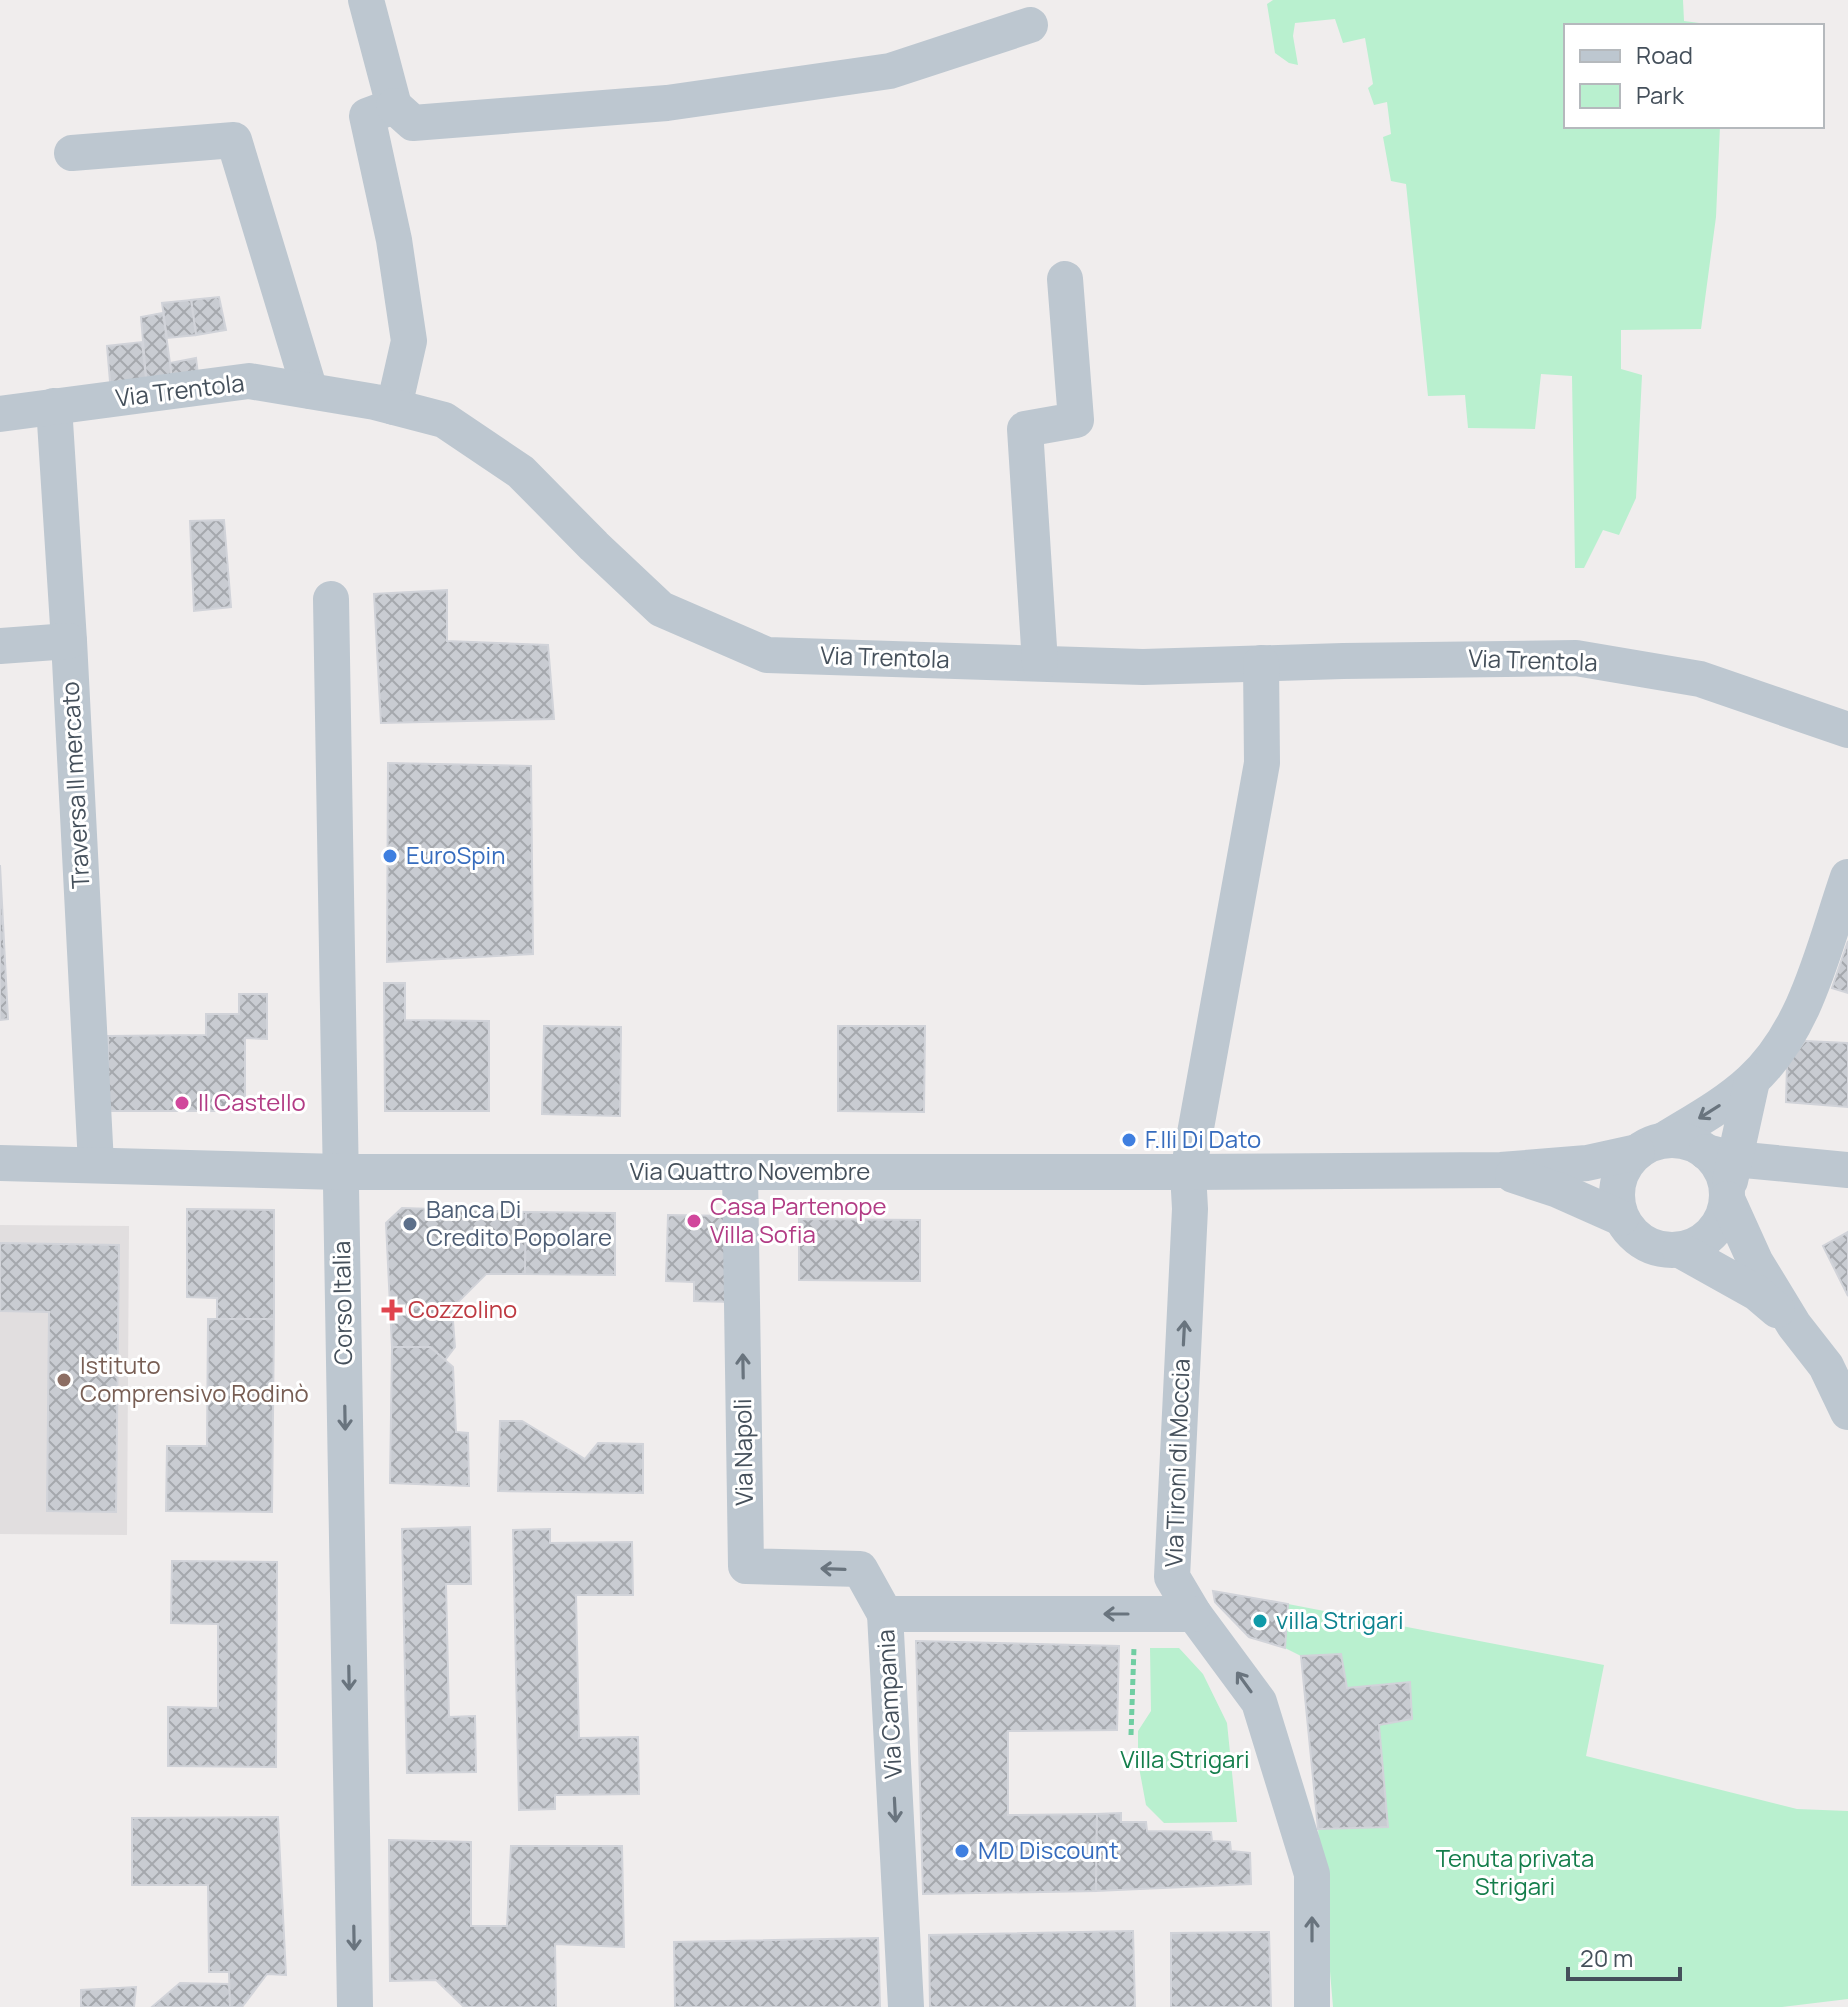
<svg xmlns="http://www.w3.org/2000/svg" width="1848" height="2007" viewBox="0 0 1848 2007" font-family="Manrope,sans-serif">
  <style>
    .education { fill: #e1dedf }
    .green { fill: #b9f0cf }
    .building { fill: url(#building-cross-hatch); stroke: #d1d3d9; stroke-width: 2 }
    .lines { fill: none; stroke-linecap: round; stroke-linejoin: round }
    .path { stroke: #70cea2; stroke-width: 5; stroke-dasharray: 6 4; stroke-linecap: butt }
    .minor { stroke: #bdc7d0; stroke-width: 36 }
    .oneway { stroke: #69747e }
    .shop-dot { fill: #3f7fe0; stroke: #fff; stroke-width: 3 }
    .hotel-dot { fill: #d1479c; stroke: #fff; stroke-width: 3 }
    .service-dot { fill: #5c6f8a; stroke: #fff; stroke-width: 3 }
    .health-dot { fill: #e0444e; stroke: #fff; stroke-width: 3 }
    .education-dot { fill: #8d6e63; stroke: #fff; stroke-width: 3 }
    .culture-dot { fill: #0f9aa8; stroke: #fff; stroke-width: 3 }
    .labels { text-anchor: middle; stroke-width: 6; stroke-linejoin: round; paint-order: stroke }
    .street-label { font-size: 24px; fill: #45505b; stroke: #fff }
    .shop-label { font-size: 24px; fill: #366cbe; stroke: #fff; text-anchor: start }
    .hotel-label { font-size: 24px; fill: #b23c85; stroke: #fff; text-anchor: start }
    .service-label { font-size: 24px; fill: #4e5e75; stroke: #fff; text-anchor: start }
    .health-label { font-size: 24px; fill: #be3a42; stroke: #fff; text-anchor: start }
    .education-label { font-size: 24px; fill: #785e54; stroke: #fff; text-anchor: start }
    .culture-label { font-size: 24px; fill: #0d838f; stroke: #fff; text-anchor: start }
    .park-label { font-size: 24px; fill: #147e4b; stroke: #fff }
  </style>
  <defs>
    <pattern id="building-cross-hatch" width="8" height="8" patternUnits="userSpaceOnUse" patternTransform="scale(2)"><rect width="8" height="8" fill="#c9ccd2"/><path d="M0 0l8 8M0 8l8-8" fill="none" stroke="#a5a8ad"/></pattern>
  </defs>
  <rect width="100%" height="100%" fill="#f0eded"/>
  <!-- education -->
  <polygon class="education" points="0,1225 129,1226 127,1535 0,1534"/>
  <!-- green -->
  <g class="green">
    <polygon points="1273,0 1683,0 1684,21 1722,26 1566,26 1566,126 1720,126 1716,217 1701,329 1621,330 1621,369 1642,375 1636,498 1619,535 1603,530 1584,568 1575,568 1572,376 1541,374 1535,429 1468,428 1465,395 1428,396 1406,184 1391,181 1383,137 1391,134 1387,102 1374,105 1368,88 1373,84 1365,38 1343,43 1335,19 1295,23 1293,36 1298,65 1289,63 1275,53 1267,4"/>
    <polygon points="1288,1604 1604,1665 1586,1756 1797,1809 1848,1811 1848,1999 1782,2007 1333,2007 1318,1829 1387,1826 1379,1725 1412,1719 1410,1682 1347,1688 1340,1654 1301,1656 1285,1648"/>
    <polygon points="1150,1648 1179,1648 1203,1674 1227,1723 1237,1822 1164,1823 1146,1805 1138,1762 1138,1731 1151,1711"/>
  </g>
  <!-- building -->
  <g class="building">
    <polygon points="219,297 226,330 196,335 191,300"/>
    <polygon points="191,300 196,335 167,338 162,303"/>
    <polygon points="163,313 173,385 147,388 141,317"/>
    <polygon points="142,342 147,388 111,393 107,346"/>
    <polygon points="196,358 199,383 173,385 170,363"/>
    <polygon points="224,520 231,607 194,611 190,521"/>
    <polygon points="447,590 447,641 548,645 554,719 381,723 374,594"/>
    <polygon points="388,763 531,766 533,954 387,962"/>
    <polygon points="0,865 8,1019 0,1020"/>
    <polygon points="1848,941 1848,993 1832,988"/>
    <polygon points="384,983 405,983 405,1020 489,1021 489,1111 385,1111"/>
    <polygon points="239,994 267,994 267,1039 245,1038 245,1111 108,1111 108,1036 206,1035 206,1014 239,1014"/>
    <polygon points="544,1026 621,1027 620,1116 542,1114"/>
    <polygon points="838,1026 925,1026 924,1112 838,1111"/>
    <polygon points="1805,1041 1848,1043 1848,1107 1786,1102 1787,1065"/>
    <polygon points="402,1208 526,1212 525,1274 486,1274 452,1308 455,1347 445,1360 430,1347 392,1347 386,1223"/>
    <polygon points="187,1209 274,1210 274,1319 217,1319 217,1298 187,1297"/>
    <polygon points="526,1212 615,1213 615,1275 525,1274"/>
    <polygon points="668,1215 734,1216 732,1302 694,1301 694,1282 666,1281"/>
    <polygon points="799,1219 920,1220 920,1281 799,1280"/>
    <polygon points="1848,1232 1848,1296 1823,1246"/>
    <polygon points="0,1243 119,1245 116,1512 47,1511 49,1312 0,1311"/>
    <polygon points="208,1319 274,1319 272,1512 166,1511 167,1446 207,1446"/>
    <polygon points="392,1347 430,1347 453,1367 456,1432 468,1433 469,1486 390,1483"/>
    <polygon points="500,1421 522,1421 585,1459 598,1443 643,1444 643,1493 498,1491"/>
    <polygon points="470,1527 471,1584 446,1584 449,1717 475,1716 476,1772 407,1773 402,1529"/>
    <polygon points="550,1529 550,1543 632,1542 633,1595 576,1595 579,1738 638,1737 639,1794 555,1795 555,1809 519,1810 513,1530"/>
    <polygon points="172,1561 277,1562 276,1767 168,1766 168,1707 218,1708 218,1624 171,1623"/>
    <polygon points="1213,1591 1288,1604 1285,1648 1249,1637 1215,1602"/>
    <polygon points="916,1641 1119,1646 1117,1730 1008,1731 1008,1815 1097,1814 1096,1891 923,1894"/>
    <polygon points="1341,1654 1347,1688 1410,1682 1412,1719 1379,1725 1388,1827 1318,1829 1301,1656"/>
    <polygon points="1121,1813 1121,1822 1146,1822 1147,1831 1211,1832 1212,1841 1230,1842 1231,1851 1250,1853 1251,1884 1096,1891 1097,1814"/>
    <polygon points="278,1817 286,1975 267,1974 242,2007 230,2007 229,1972 209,1972 208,1885 132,1885 132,1818"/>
    <polygon points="389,1840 471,1842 471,1926 507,1926 511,1846 622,1846 624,1947 555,1944 556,2007 464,2007 436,1980 390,1981"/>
    <polygon points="1133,1931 1135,2007 930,2007 929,1935"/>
    <polygon points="1269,1932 1271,2007 1171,2007 1171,1933"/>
    <polygon points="878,1938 880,2007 675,2007 674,1942"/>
    <polygon points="180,1983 229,1984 230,2007 152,2007"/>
    <polygon points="136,1987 134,2007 81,2007 81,1990"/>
  </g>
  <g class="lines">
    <!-- path -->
    <polyline class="path" points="1131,1735 1134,1647"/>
    <!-- minor -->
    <g class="minor">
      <polyline points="366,0 394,106 367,116 394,240 409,341 394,407"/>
      <polyline points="394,106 413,123 667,103 890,71 1030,25"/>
      <polyline points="72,153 234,140 310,391"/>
      <polyline points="54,406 69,641 96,1164"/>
      <polyline points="0,414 249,381 375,402 444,420 521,472 594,546 661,609 767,655 1143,667 1343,661 1576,658 1700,679 1848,730"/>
      <polyline points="331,599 355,2007"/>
      <polyline points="0,646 69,641"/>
      <polyline points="1040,663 1025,429 1076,420 1065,279"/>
      <polyline points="1261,663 1262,763 1188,1172 1190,1209 1172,1577 1194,1614 1259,1702 1312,1874 1312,2007"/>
      <path d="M1664,1140C1693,1122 1725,1105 1751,1081C1807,1030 1824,946 1848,877"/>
      <circle cx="1672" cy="1195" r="55"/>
      <polyline points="1706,1152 1734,1159 1848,1170"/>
      <polyline points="0,1163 340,1172 1188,1172 1501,1170 1587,1163 1637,1152"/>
      <polyline points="740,1172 746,1566 860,1569 885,1614"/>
      <polyline points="1513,1175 1558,1190 1621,1218"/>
      <polyline points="1730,1181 1752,1081"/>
      <polyline points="1727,1199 1755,1261 1794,1325 1826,1366 1848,1412"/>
      <polyline points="1680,1250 1757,1293 1777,1310"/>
      <polyline points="906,2007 885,1614 1194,1614"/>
    </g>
  </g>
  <!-- one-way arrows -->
  <defs><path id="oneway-shaft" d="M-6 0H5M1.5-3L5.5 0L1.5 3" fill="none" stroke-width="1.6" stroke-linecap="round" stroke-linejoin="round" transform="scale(2)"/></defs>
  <g class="oneway">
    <use href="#oneway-shaft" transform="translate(1709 1112) rotate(148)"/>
    <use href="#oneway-shaft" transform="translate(1184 1333) rotate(-87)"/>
    <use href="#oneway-shaft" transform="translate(743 1366) rotate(-91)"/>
    <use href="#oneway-shaft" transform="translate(345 1418) rotate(89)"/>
    <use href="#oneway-shaft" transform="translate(833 1569) rotate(-178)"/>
    <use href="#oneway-shaft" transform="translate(1116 1614) rotate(-180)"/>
    <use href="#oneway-shaft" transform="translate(349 1678) rotate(89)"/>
    <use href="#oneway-shaft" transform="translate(1244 1682) rotate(-126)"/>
    <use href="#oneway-shaft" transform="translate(895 1810) rotate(87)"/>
    <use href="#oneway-shaft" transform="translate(1312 1929) rotate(-90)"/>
    <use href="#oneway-shaft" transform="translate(354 1938) rotate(89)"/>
  </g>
  <!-- markers -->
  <g class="shop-dot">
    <circle cx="390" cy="856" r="8"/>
    <circle cx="1129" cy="1140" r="8"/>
    <circle cx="962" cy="1851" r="8"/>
  </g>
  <g class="hotel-dot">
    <circle cx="182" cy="1103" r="8"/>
    <circle cx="694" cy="1221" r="8"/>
  </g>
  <circle class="service-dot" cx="410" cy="1224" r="8"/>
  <path class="health-dot" d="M388 1298h8v8h8v8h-8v8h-8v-8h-8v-8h8z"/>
  <circle class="education-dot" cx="64" cy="1380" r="8"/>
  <circle class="culture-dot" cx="1260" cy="1621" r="8"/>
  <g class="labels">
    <!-- street labels -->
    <g class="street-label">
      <text transform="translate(180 391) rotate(-7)" y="8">Via Trentola</text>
      <text transform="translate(885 658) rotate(2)" y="8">Via Trentola</text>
      <text transform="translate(1533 661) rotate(2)" y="8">Via Trentola</text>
      <text transform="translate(76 785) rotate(-93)" y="8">Traversa II mercato</text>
      <text x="750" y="1180">Via Quattro Novembre</text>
      <text transform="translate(343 1303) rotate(-91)" y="8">Corso Italia</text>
      <text transform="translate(744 1452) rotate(-91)" y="8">Via Napoli</text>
      <text transform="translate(1178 1463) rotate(-88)" y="8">Via Tironi di Moccia</text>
      <text transform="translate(890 1704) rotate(-93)" y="8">Via Campania</text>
    </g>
    <!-- shop labels -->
    <g class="shop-label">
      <text x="406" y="864">EuroSpin</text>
      <text x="1145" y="1148">F.lli Di Dato</text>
      <text x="978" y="1859">MD Discount</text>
    </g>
    <!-- hotel labels -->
    <g class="hotel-label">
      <text x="198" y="1111">Il Castello</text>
      <text x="710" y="1215">Casa Partenope<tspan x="710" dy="28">Villa Sofia</tspan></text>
    </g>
    <!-- service labels -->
    <g class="service-label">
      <text x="426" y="1218">Banca Di<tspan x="426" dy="28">Credito Popolare</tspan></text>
    </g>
    <!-- health labels -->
    <g class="health-label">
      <text x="408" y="1318">Cozzolino</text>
    </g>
    <!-- education labels -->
    <g class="education-label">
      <text x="80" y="1374">Istituto<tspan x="80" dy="28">Comprensivo Rodinò</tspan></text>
    </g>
    <!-- culture labels -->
    <g class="culture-label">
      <text x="1276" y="1629">villa Strigari</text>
    </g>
    <!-- park labels -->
    <g class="park-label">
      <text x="1185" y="1768">Villa Strigari</text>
      <text x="1515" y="1867">Tenuta privata<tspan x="1515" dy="28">Strigari</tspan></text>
    </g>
  </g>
  <!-- legend -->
  <rect x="1564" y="24" width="260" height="104" fill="#ffffff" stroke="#b5b9bd" stroke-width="2"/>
  <rect x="1580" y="50" width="40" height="12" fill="#bdc7d0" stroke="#b5b9bd" stroke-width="2"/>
  <text x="1636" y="64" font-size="24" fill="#45505b">Road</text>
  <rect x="1580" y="84" width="40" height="24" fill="#b9f0cf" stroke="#b5b9bd" stroke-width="2"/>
  <text x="1636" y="104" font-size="24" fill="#45505b">Park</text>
  <!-- scale -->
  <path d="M1568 1967v12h112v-12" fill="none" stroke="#45505b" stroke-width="4"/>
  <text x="1580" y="1967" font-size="24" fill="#45505b" stroke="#ffffff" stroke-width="6" paint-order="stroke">20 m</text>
</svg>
